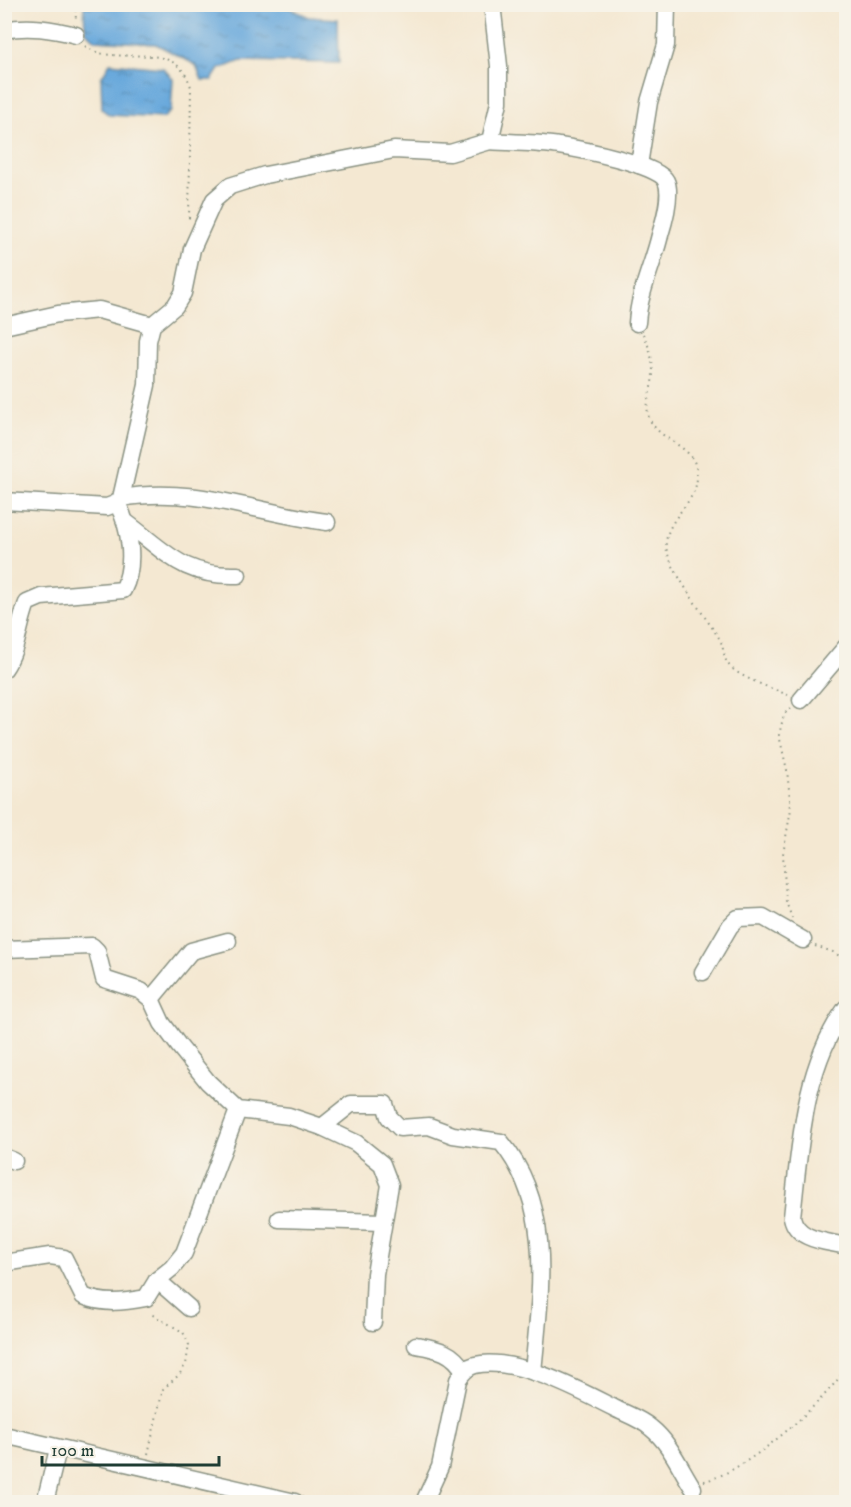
<svg xmlns="http://www.w3.org/2000/svg" width="851" height="1507" viewBox="0 0 851 1507" font-family="'IM FELL DW Pica',serif">
  <style>
    .water { fill: url(#water-ripples); stroke: #447388; stroke-width: 1.5 }
    .lines { fill: none; stroke-linecap: round; stroke-linejoin: round }
    .minor-casing { stroke: #8a9283; stroke-width: 19 }
    .path { stroke: #8a9283; stroke-width: 2; stroke-dasharray: 1.5 4.5; stroke-linecap: butt }
    .minor { stroke: #fff; stroke-width: 16 }
  </style>
  <defs>
    <pattern id="water-ripples" width="26" height="14" patternUnits="userSpaceOnUse" patternTransform="scale(1.5)"><rect width="26" height="14" fill="#69a9dc"/><path d="M2 4q2-2 4 0t4 0M15 11q2-2 4 0t4 0" fill="none" stroke="#568bb3"/></pattern>
  </defs>
  <rect width="100%" height="100%" fill="#f7f3e8"/>
  <filter id="ink" filterUnits="userSpaceOnUse"><feTurbulence type="fractalNoise" baseFrequency=".0167" numOctaves="2"/><feDisplacementMap in="SourceGraphic" scale="12" xChannelSelector="R" yChannelSelector="G"/><feConvolveMatrix kernelMatrix="1 2 1 2 8 2 1 2 1" color-interpolation-filters="sRGB"/></filter>
  <filter id="wash" filterUnits="userSpaceOnUse"><feTurbulence type="fractalNoise" baseFrequency=".008" numOctaves="4" result="noise"/><feDisplacementMap in="SourceGraphic" scale="24" xChannelSelector="R" yChannelSelector="G"/><feGaussianBlur stdDeviation="1.35" result="paint"/><feColorMatrix in="noise" values="0 0 0 0 0 0 0 0 0 0 0 0 0 0 0 0 0 1.4 0 .05"/><feComposite in="paint" operator="in"/></filter>
  <g filter="url(#wash)">
    <rect width="100%" height="100%" fill="#f4e8d2"/>
    <!-- water -->
    <g class="water">
      <polygon points="84,5 283,5 309,17 338,19 339,63 241,61 219,69 212,80 202,80 196,65 156,44 96,40 85,31"/>
      <polygon points="110,63 163,68 173,79 171,111 163,118 109,115 102,109 101,78"/>
    </g>
  </g>
  <g filter="url(#ink)">
    <g class="lines">
      <defs>
        <g id="minor">
          <path d="M4,30C29,25 52,29 76,35"/>
          <path d="M490,141C513,143 537,142 559,146C579,149 658,164 666,181C672,193 664,222 660,235C653,265 639,292 637,323"/>
          <polyline points="639,165 649,102 666,45 667,4"/>
          <polyline points="4,326 58,314 99,310 152,325"/>
          <path d="M121,498C196,485 255,513 327,522"/>
          <polyline points="4,501 107,507 117,503 121,498 147,385 148,341 152,325 175,306 183,293 192,249 214,200 230,186 265,175 394,150 450,153 490,141 499,102 499,66 492,4"/>
          <path d="M127,523C167,553 184,577 238,575"/>
          <path d="M4,669C18,649 18,626 27,603L41,597L123,590C136,564 130,527 117,503"/>
          <polyline points="801,700 846,647"/>
          <polyline points="4,949 92,946 97,951 104,979 141,991 151,999 162,1023 179,1046 208,1082 238,1110 289,1116 322,1127 356,1143 382,1164 390,1185 375,1274 373,1322"/>
          <polyline points="703,972 730,926 738,918 763,917 803,940"/>
          <polyline points="151,999 191,951 228,941"/>
          <path d="M846,1008C803,1068 800,1146 792,1217C797,1241 826,1241 846,1246"/>
          <path d="M322,1127L351,1104H385L389,1117L400,1128L429,1126L453,1135L501,1142C555,1207 540,1295 533,1372"/>
          <polyline points="4,1157 14,1161"/>
          <polyline points="279,1219 383,1222"/>
          <path d="M4,1263L50,1256L64,1258L83,1296C104,1305 124,1302 146,1298L157,1280L189,1308"/>
          <polyline points="157,1280 172,1268 184,1253 238,1110"/>
          <path d="M416,1345C438,1349 452,1351 464,1371"/>
          <polyline points="4,1435 295,1502"/>
          <polyline points="45,1502 58,1449"/>
          <path d="M424,1502L440,1467L458,1380C462,1373 467,1367 475,1365C515,1356 579,1390 614,1408C626,1414 641,1419 651,1428C670,1443 680,1468 693,1488"/>
        </g>
      </defs>
      <!-- minor casing -->
      <use href="#minor" class="minor-casing"/>
      <!-- path -->
      <g class="path">
        <polyline points="75,4 76,20"/>
        <path d="M85,46C117,70 174,34 191,87L189,220"/>
        <path d="M643,334C649,345 653,360 653,373C653,389 642,407 651,422C663,443 697,446 697,475C698,503 667,516 666,544C665,564 707,619 719,638C724,646 723,657 728,664C737,677 774,689 788,695"/>
        <polyline points="791,708 784,714 779,735 787,770 791,809 783,854 786,902 792,918"/>
        <polyline points="815,946 836,953 846,964"/>
        <polyline points="148,1454 163,1389 179,1375 186,1364 189,1345 183,1332 149,1313"/>
        <path d="M704,1481C745,1473 824,1403 846,1368"/>
      </g>
      <!-- minor -->
      <use href="#minor" class="minor"/>
    </g>
  </g>
  <!-- margin -->
  <rect width="851" height="1507" fill="none" stroke="#f7f3e8" stroke-width="24"/>
  <!-- scale -->
  <path d="M42 1456v9h177v-9" fill="none" stroke="#1f3d34" stroke-width="3"/>
  <text x="51" y="1456" font-size="18" fill="#1f3d34" stroke="#f7f3e8" stroke-width="4.5" paint-order="stroke">100 m</text>
</svg>
